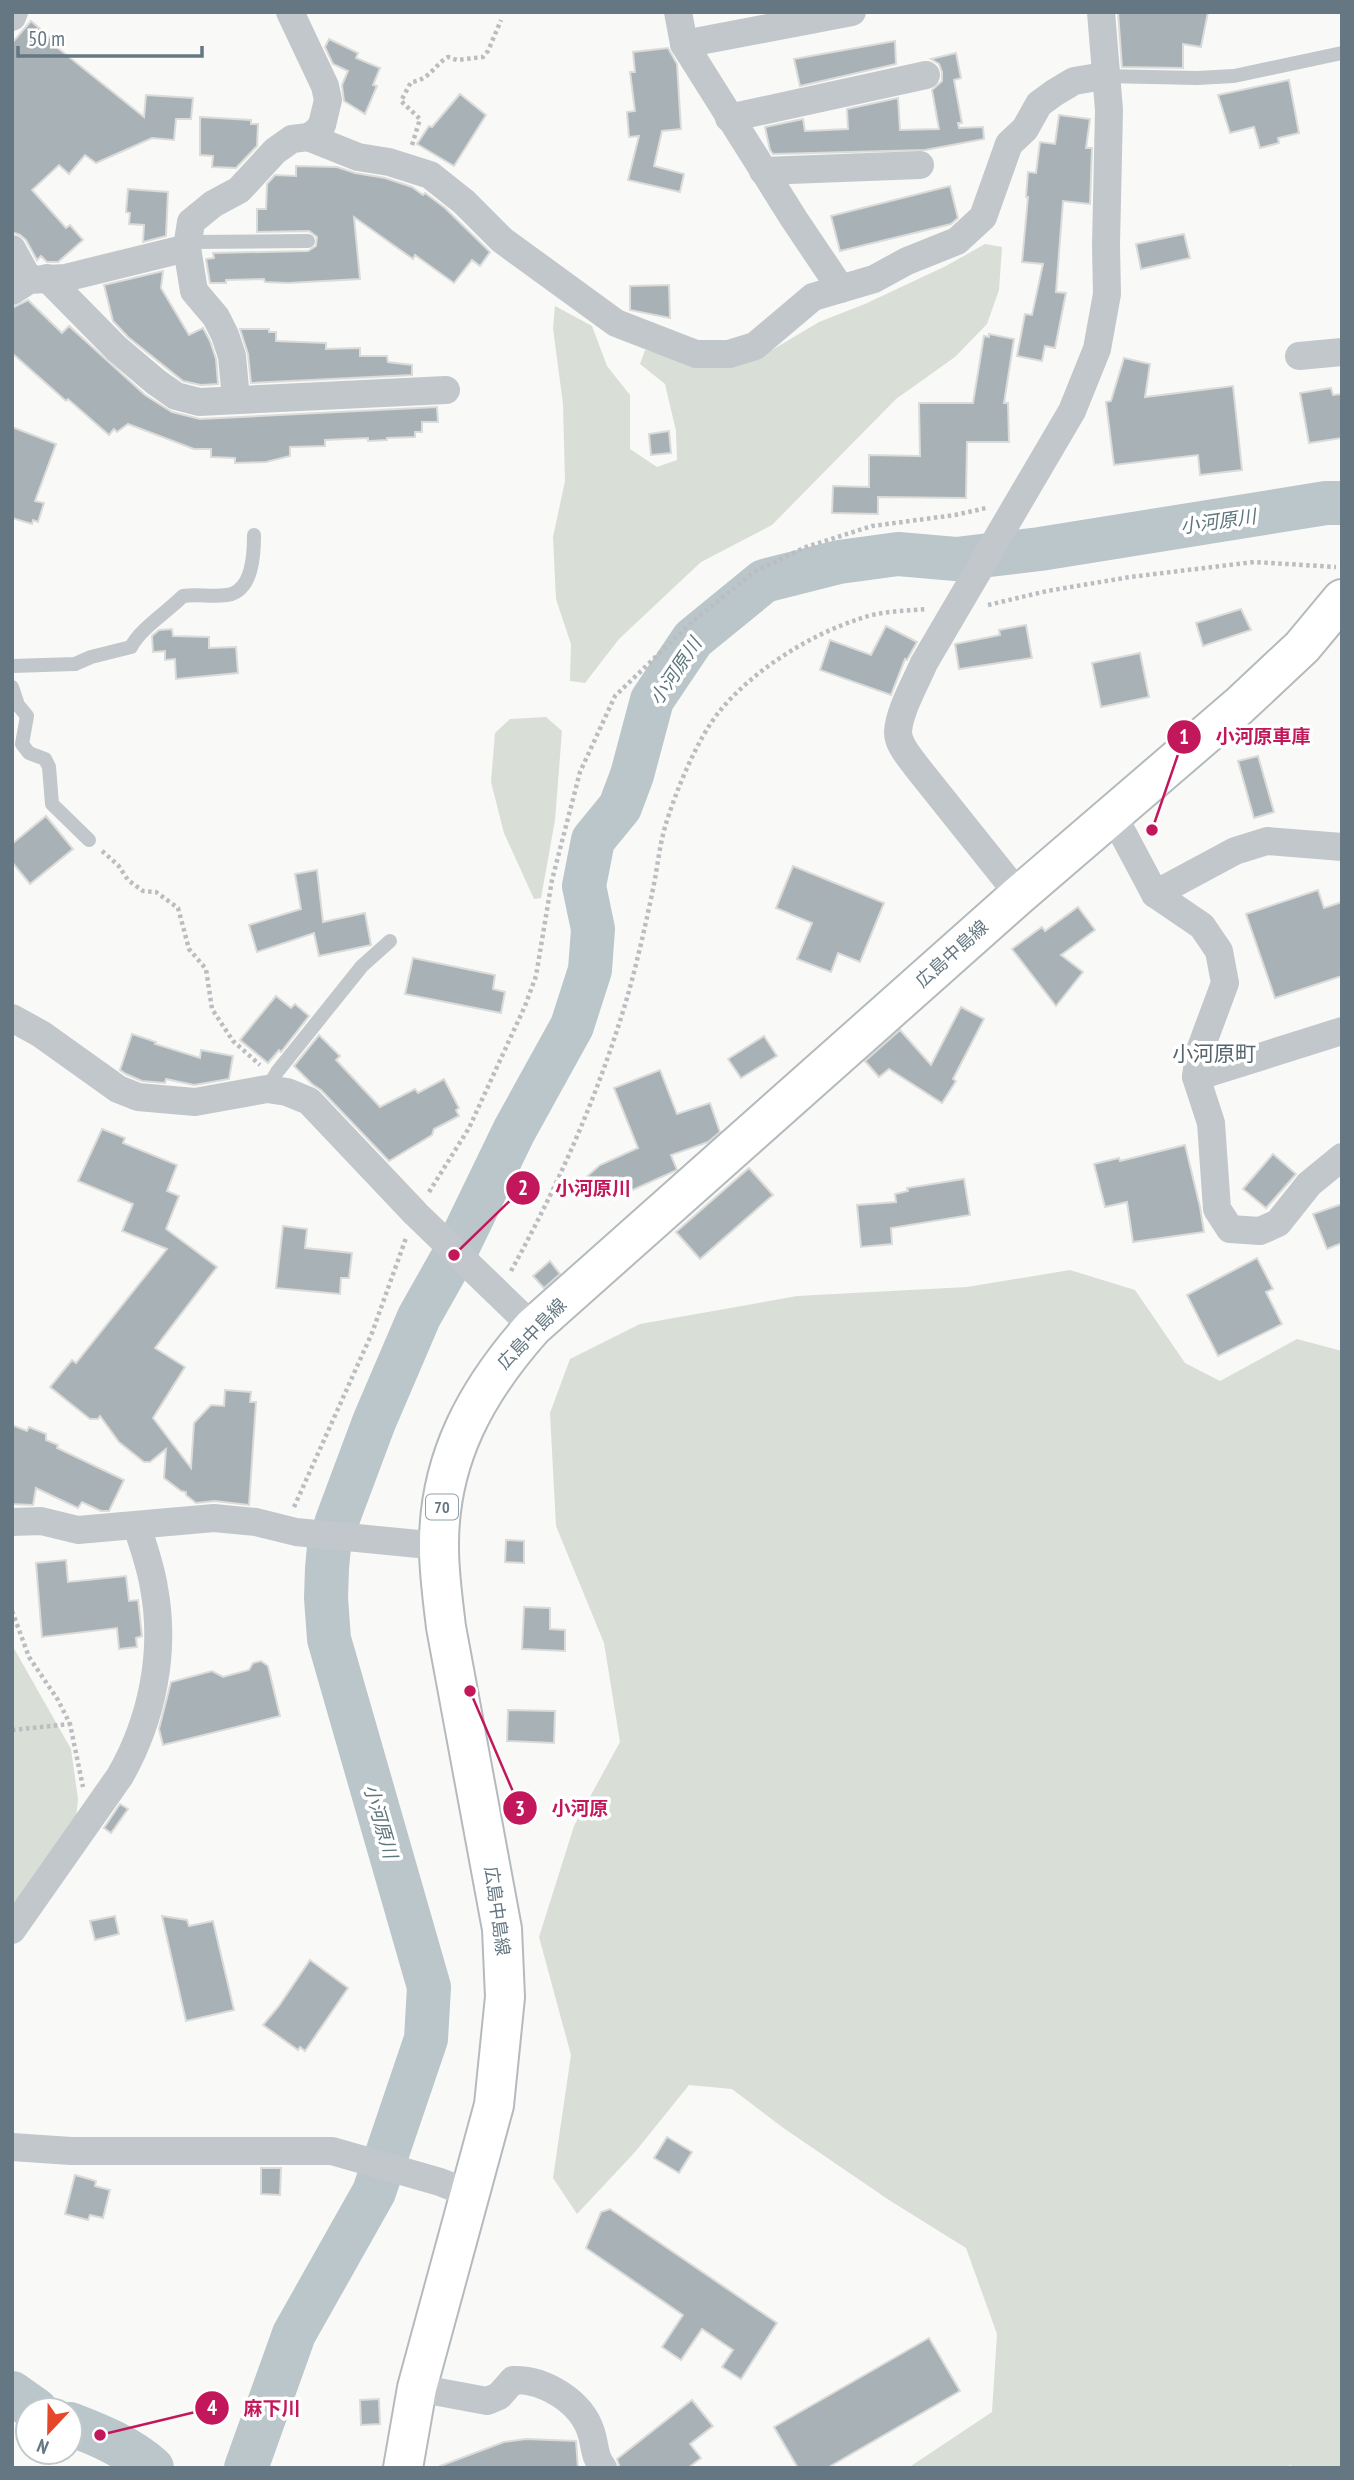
<svg xmlns="http://www.w3.org/2000/svg" width="1354" height="2480" viewBox="0 0 1354 2480" font-family="'PT Sans Narrow','Noto Sans JP',sans-serif">
  <style>
    .green { fill: #d9ded6 }
    .lines { fill: none; stroke-linecap: round; stroke-linejoin: round }
    .river { stroke: #bac6ca; stroke-width: 44 }
    .building { fill: #a7b1b6; stroke: #dbdbd9; stroke-width: 2 }
    .primary-casing { stroke: #b4babd; stroke-width: 42 }
    .path { stroke: #babec1; stroke-width: 4.5; stroke-dasharray: 3.5 3.5; stroke-linecap: butt }
    .service { stroke: #c2c7cb; stroke-width: 14 }
    .minor { stroke: #c2c7cb; stroke-width: 28 }
    .primary { stroke: #fff; stroke-width: 38 }
    .labels { text-anchor: middle; stroke-width: 7; stroke-linejoin: round; paint-order: stroke }
    .shield { fill: #fff; stroke: #92a0a8; stroke-width: 2 }
    .shield-label { font-size: 16px; font-weight: bold; fill: #647782 }
    .street-label { font-size: 18px; fill: #647782; stroke: #fff }
    .water-label { font-size: 19px; font-style: italic; fill: #5e767c; stroke: #fff }
    .quarter-label { font-size: 21px; fill: #56646d; stroke: #fff }
    .leader { fill: none; stroke: #c2185b; stroke-width: 2.5 }
    .callout-dot { fill: #c2185b; stroke: #fff; stroke-width: 2.5 }
    .mark-label { font-size: 21px; text-anchor: middle; font-weight: bold; fill: #fff }
    .callout-label { font-size: 19px; text-anchor: middle; font-weight: bold; fill: #c2185b; stroke: #fff; stroke-width: 7; stroke-linejoin: round; paint-order: stroke }
  </style>
  <rect width="100%" height="100%" fill="#f9f9f7"/>
  <!-- green -->
  <g class="green">
    <polygon points="985,244 1002,247 999,290 987,324 955,357 896,399 772,525 701,562 619,639 585,683 570,681 571,644 556,599 553,537 565,481 563,404 553,328 555,306 592,326 607,366 630,395 630,449 657,467 677,460 676,431 665,384 640,364 645,350 712,363 762,356 819,322 865,304 946,266"/>
    <polygon points="546,717 562,731 555,820 541,898 534,899 504,833 491,782 495,733 510,719"/>
    <polygon points="1070,1270 1135,1290 1185,1363 1220,1381 1297,1339 1342,1351 1342,2468 1295,2468 1290,2465 1286,2468 908,2468 992,2412 997,2334 966,2248 889,2200 782,2127 732,2089 689,2085 635,2152 577,2214 553,2178 571,2055 539,1937 574,1826 620,1742 604,1643 556,1526 550,1413 570,1359 640,1324 797,1296 967,1287"/>
    <polygon points="12,1645 71,1749 78,1799 75,1828 12,1911"/>
  </g>
  <g class="lines">
    <!-- river -->
    <g class="river">
      <polyline points="12,2393 36,2410"/>
      <path d="M70,2424C99,2435 128,2447 152,2468"/>
      <polyline points="246,2468 294,2334 374,2192 426,2039 429,1987 329,1639 326,1598 327,1568 329,1547 337,1521 374,1422 419,1317 454,1255 514,1131 572,1026 590,970 593,929 584,886 593,840 620,807 632,775 652,700 693,639 764,581 839,562 898,554 956,559 1040,549 1326,503 1342,503"/>
    </g>
  </g>
  <!-- building -->
  <g class="building">
    <polygon points="1118,12 1208,12 1201,47 1183,44 1183,68 1122,67"/>
    <polygon points="31,21 61,47 59,49 144,117 146,95 193,98 191,119 176,119 174,140 152,138 96,163 85,155 69,174 59,165 32,190 66,228 70,225 83,240 58,262 47,262 41,256 37,260 26,240 20,235 12,232 12,43"/>
    <polygon points="329,39 358,53 356,58 380,68 373,85 377,86 365,114 344,101 342,85 348,71 333,64 325,47"/>
    <polygon points="895,41 896,64 800,86 794,59"/>
    <polygon points="668,48 677,64 681,129 662,131 654,166 684,174 680,192 628,180 639,136 629,137 627,112 635,111 630,72 635,72 633,52"/>
    <polygon points="956,53 961,78 954,80 962,123 958,123 959,128 983,127 984,139 925,150 773,154 770,150 765,127 803,119 805,131 848,129 847,109 898,98 900,130 939,129 932,90 942,81 942,72 939,64 931,59"/>
    <polygon points="1289,80 1299,133 1278,138 1279,143 1260,148 1254,127 1230,133 1218,95"/>
    <polygon points="460,94 486,115 454,166 417,144 429,126 432,127"/>
    <polygon points="1059,115 1090,119 1086,148 1092,148 1090,204 1063,201 1056,292 1066,293 1055,348 1045,346 1042,361 1017,356 1025,314 1032,315 1043,264 1022,262 1028,197 1026,197 1028,172 1036,173 1040,142 1055,144"/>
    <polygon points="200,117 251,120 251,124 258,124 257,146 236,168 212,167 213,156 200,155"/>
    <polygon points="296,166 337,167 355,173 385,178 412,187 423,195 425,193 445,208 490,252 480,266 472,260 454,283 415,255 413,259 354,217 360,279 288,283 265,282 264,279 226,280 226,283 210,283 206,259 214,258 213,253 308,251 316,246 317,237 309,231 257,232 257,209 266,209 267,184 275,175 296,176"/>
    <polygon points="950,186 958,218 951,224 840,251 831,216"/>
    <polygon points="128,189 168,192 166,236 143,242 144,225 129,224 130,213 126,212"/>
    <polygon points="1184,234 1190,258 1141,269 1136,244"/>
    <polygon points="163,271 161,288 189,335 203,328 210,341 216,359 218,384 201,385 183,381 128,337 113,321 104,285"/>
    <polygon points="669,285 670,318 630,310 630,286"/>
    <polygon points="28,300 62,333 69,326 145,395 172,412 200,419 437,407 438,422 422,422 422,432 415,432 415,437 387,438 387,440 368,441 368,438 325,440 325,446 290,447 290,456 266,462 235,463 235,458 211,457 211,449 194,449 128,424 117,432 114,429 109,435 68,399 66,401 12,353 12,308"/>
    <polygon points="240,329 269,329 269,332 276,332 276,341 326,343 326,349 360,348 360,356 387,356 388,362 412,365 412,375 251,383 248,354"/>
    <polygon points="989,334 1014,339 1004,403 1008,403 1009,442 967,442 966,498 878,497 878,514 832,513 833,486 869,487 869,455 920,456 919,403 973,403 984,336 989,337"/>
    <polygon points="1124,358 1150,364 1145,397 1233,386 1242,470 1200,475 1198,455 1114,465 1106,402 1111,401"/>
    <polygon points="1331,388 1333,395 1342,394 1342,438 1309,443 1300,393"/>
    <polygon points="12,427 56,444 35,501 44,503 38,522 33,520 32,524 12,518"/>
    <polygon points="669,431 671,453 651,455 649,434"/>
    <polygon points="1241,609 1251,630 1203,646 1196,623"/>
    <polygon points="1026,625 1032,658 959,669 955,644 1000,635 999,630"/>
    <polygon points="886,626 917,642 907,660 905,659 891,695 820,670 830,640 871,655"/>
    <polygon points="172,629 173,636 209,637 209,648 236,647 238,673 176,679 175,659 165,660 165,651 153,652 152,636 159,630"/>
    <polygon points="1140,653 1149,697 1101,707 1092,663"/>
    <polygon points="1258,756 1274,812 1254,818 1238,761"/>
    <polygon points="46,816 73,849 30,884 12,862 12,844"/>
    <polygon points="793,866 884,903 860,962 838,953 831,972 797,959 812,923 776,908"/>
    <polygon points="317,870 323,922 365,913 371,945 319,956 314,933 257,952 249,925 301,909 295,874"/>
    <polygon points="1318,890 1324,908 1342,902 1342,976 1275,998 1246,914"/>
    <polygon points="1078,907 1095,930 1061,955 1083,972 1056,1006 1012,949 1042,927 1045,931"/>
    <polygon points="413,958 495,975 493,989 505,992 501,1013 405,994"/>
    <polygon points="276,996 291,1008 295,1004 309,1016 281,1052 279,1050 268,1063 240,1040"/>
    <polygon points="961,1007 984,1019 953,1079 956,1081 942,1103 889,1069 879,1077 865,1061 900,1030 931,1065"/>
    <polygon points="132,1034 156,1042 155,1044 200,1058 201,1050 233,1056 229,1079 194,1085 166,1079 165,1083 142,1081 126,1074 120,1070"/>
    <polygon points="319,1035 340,1056 336,1060 338,1062 380,1107 415,1089 418,1093 444,1079 459,1108 456,1110 459,1116 434,1129 432,1135 389,1161 321,1090 312,1084 294,1066"/>
    <polygon points="764,1036 777,1056 741,1078 728,1059"/>
    <polygon points="660,1070 677,1114 710,1103 720,1132 708,1142 671,1155 677,1170 628,1192 621,1178 599,1198 583,1180 600,1165 638,1148 614,1088"/>
    <polygon points="102,1129 125,1138 123,1143 177,1165 167,1191 179,1196 166,1229 217,1267 155,1348 185,1367 153,1418 191,1468 194,1423 211,1405 224,1406 225,1390 251,1392 250,1402 256,1402 249,1505 215,1501 196,1503 186,1495 186,1492 181,1491 164,1478 166,1449 150,1462 144,1462 119,1442 100,1416 98,1419 90,1419 50,1387 72,1360 76,1363 167,1249 122,1231 133,1204 78,1181"/>
    <polygon points="1185,1145 1200,1207 1204,1232 1133,1242 1127,1202 1105,1207 1094,1164 1119,1158 1120,1161"/>
    <polygon points="1273,1154 1296,1174 1266,1208 1243,1189"/>
    <polygon points="749,1168 773,1195 700,1259 676,1232"/>
    <polygon points="964,1179 970,1215 891,1228 892,1244 861,1247 857,1205 896,1202 895,1194 908,1191 907,1188"/>
    <polygon points="1342,1204 1342,1243 1327,1249 1313,1214"/>
    <polygon points="283,1226 307,1229 305,1248 352,1253 349,1278 341,1278 340,1294 276,1288"/>
    <polygon points="1257,1258 1273,1289 1266,1292 1282,1324 1218,1356 1187,1295"/>
    <polygon points="550,1261 560,1274 544,1288 533,1276"/>
    <polygon points="12,1425 27,1431 29,1427 46,1434 46,1440 58,1445 57,1448 124,1480 109,1511 101,1511 82,1502 78,1508 36,1488 33,1505 12,1504"/>
    <polygon points="506,1540 524,1541 524,1563 505,1562"/>
    <polygon points="66,1560 68,1582 126,1576 129,1601 138,1600 142,1636 136,1638 137,1647 119,1649 117,1628 42,1637 36,1563"/>
    <polygon points="524,1607 550,1608 550,1629 565,1630 565,1651 522,1649"/>
    <polygon points="261,1661 268,1666 280,1716 163,1745 159,1729 171,1682 212,1671 223,1677 249,1670 253,1663"/>
    <polygon points="508,1710 555,1711 554,1743 507,1741"/>
    <polygon points="120,1804 128,1809 111,1833 104,1828"/>
    <polygon points="115,1916 119,1934 95,1940 90,1921"/>
    <polygon points="162,1916 187,1920 189,1926 213,1921 234,2010 186,2021"/>
    <polygon points="310,1960 348,1988 305,2051 300,2047 298,2050 263,2025 279,2006"/>
    <polygon points="667,2137 692,2152 679,2173 654,2158"/>
    <polygon points="261,2168 281,2168 280,2195 261,2194"/>
    <polygon points="75,2175 96,2181 95,2186 110,2190 103,2218 90,2215 88,2220 65,2214"/>
    <polygon points="610,2209 777,2323 741,2379 722,2367 733,2350 702,2329 681,2360 662,2347 683,2315 586,2248 601,2212"/>
    <polygon points="929,2338 960,2391 827,2468 798,2468 774,2427"/>
    <polygon points="379,2399 380,2424 361,2425 360,2400"/>
    <polygon points="692,2400 713,2426 690,2444 701,2458 688,2468 620,2468 617,2459"/>
    <polygon points="526,2439 576,2441 578,2468 440,2468 440,2466 504,2442"/>
  </g>
  <g class="lines">
    <defs>
      <path id="primary" d="M403,2468L417,2388L494,2105L505,1997L502,1929L446,1627C443,1601 439,1574 439,1548C438,1460 476,1391 533,1327L1019,895L1239,706L1302,647L1342,599"/>
    </defs>
    <!-- primary casing -->
    <use href="#primary" class="primary-casing"/>
    <!-- path -->
    <g class="path">
      <path d="M412,145L420,119L401,101L411,82C430,80 434,65 448,57L457,60L483,57L488,51L501,20"/>
      <polyline points="988,605 1047,591 1130,577 1254,562 1336,567"/>
      <polyline points="102,851 118,865 128,880 143,891 156,892 178,908 189,949 206,969 212,1009 233,1041 260,1065"/>
      <polyline points="429,1192 469,1128 525,1006 536,976 552,880 580,772 615,696 692,622 754,572 806,547 872,526 955,515 986,508"/>
      <path d="M511,1271C559,1184 599,1093 627,998C638,959 647,919 655,879C658,862 660,844 665,827C675,793 697,739 719,712C752,671 809,635 859,619C880,611 904,611 927,609"/>
      <polyline points="294,1507 372,1333 406,1238"/>
      <polyline points="12,1611 29,1657 58,1700 70,1724 83,1787"/>
      <polyline points="12,1730 70,1724"/>
    </g>
    <!-- service -->
    <g class="service">
      <polyline points="1104,76 1197,78 1234,76 1342,53"/>
      <polyline points="188,242 308,241"/>
      <path d="M12,666L75,664L91,657L131,647C140,629 167,612 183,596C197,594 212,597 227,595C253,591 254,554 254,535"/>
      <polyline points="12,687 18,705 27,716 22,744 29,753 45,759 49,767 52,804 89,840"/>
      <polyline points="267,1089 277,1072 362,966 390,941"/>
    </g>
    <!-- minor -->
    <g class="minor">
      <polyline points="678,12 684,44 794,219 841,289"/>
      <polyline points="12,17 14,12"/>
      <polyline points="684,44 852,12"/>
      <polyline points="729,118 926,75"/>
      <polyline points="308,137 358,157 389,162 430,175 464,202 502,240 616,323 696,354 729,354 755,346 813,297 874,279 907,261 957,241 983,217 1009,144 1025,129 1039,104 1054,93 1074,81 1104,76"/>
      <polyline points="763,171 920,165"/>
      <polyline points="187,248 194,291 216,317 225,335 232,356 236,399"/>
      <polyline points="12,249 29,280"/>
      <polyline points="47,278 117,349 156,382 176,396 199,402 446,390"/>
      <polyline points="12,291 29,280 65,278 187,248 191,222 213,204 239,190 275,151 292,139 308,137 316,132 322,125 328,100 325,86 290,12"/>
      <polyline points="1299,356 1342,352"/>
      <polyline points="1113,815 1155,894 1202,926 1219,951 1225,983 1199,1053 1196,1077 1211,1123 1217,1209 1230,1229 1260,1231 1278,1223 1309,1184 1342,1157"/>
      <polyline points="1155,894 1235,851 1267,841 1342,847"/>
      <path d="M1019,895L916,766C909,756 898,745 898,732C899,711 916,682 924,663L1072,411L1097,349L1107,294L1106,245L1109,110L1101,12"/>
      <polyline points="12,1018 41,1034 118,1089 138,1097 195,1102 267,1089 287,1092 309,1101 416,1214 533,1327"/>
      <polyline points="1196,1077 1342,1031"/>
      <polyline points="12,1522 41,1521 78,1530 214,1518 256,1522 296,1532 439,1546"/>
      <path d="M12,1930L120,1776C152,1720 166,1652 154,1588C151,1567 143,1546 137,1526"/>
      <polyline points="12,2147 71,2151 332,2151 440,2182 470,2194"/>
      <path d="M417,2388L487,2401L499,2396L513,2380C544,2379 581,2401 591,2432C596,2447 593,2454 603,2468"/>
    </g>
    <!-- primary -->
    <use href="#primary" class="primary"/>
  </g>
  <g class="labels">
    <!-- shield labels -->
    <rect class="shield" x="426" y="1494.5" width="32" height="25" rx="5"/>
    <g class="shield-label">
      <text x="442" y="1513">70</text>
    </g>
    <!-- street labels -->
    <g class="street-label">
      <text transform="translate(952 954) rotate(-42)" y="6">広島中島線</text>
      <text transform="translate(532 1334) rotate(-46)" y="6">広島中島線</text>
      <text transform="translate(497 1911) rotate(82)" y="6">広島中島線</text>
    </g>
    <!-- water labels -->
    <g class="water-label">
      <text transform="translate(1218 521) rotate(-8)" y="7">小河原川</text>
      <text transform="translate(675 671) rotate(-56)" y="7">小河原川</text>
      <text transform="translate(381 1821) rotate(74)" y="7">小河原川</text>
    </g>
    <!-- quarter labels -->
    <g class="quarter-label">
      <text x="1214" y="1061">小河原町</text>
    </g>
  </g>
  <!-- callouts -->
  <path class="leader" d="M1152 830L1184 737M454 1255L523 1188M470 1691L520 1808M100 2435L212 2408"/>
  <g class="callout-dot">
    <circle cx="1152" cy="830" r="7"/>
    <circle cx="454" cy="1255" r="7"/>
    <circle cx="470" cy="1691" r="7"/>
    <circle cx="100" cy="2435" r="7"/>
    <circle cx="1184" cy="737" r="18"/>
    <circle cx="523" cy="1188" r="18"/>
    <circle cx="520" cy="1808" r="18"/>
    <circle cx="212" cy="2408" r="18"/>
  </g>
  <g class="mark-label">
    <text x="1184" y="744">1</text>
    <text x="523" y="1195">2</text>
    <text x="520" y="1816">3</text>
    <text x="212" y="2415">4</text>
  </g>
  <g class="callout-label">
    <text x="1263" y="743">小河原車庫</text>
    <text x="593" y="1195">小河原川</text>
    <text x="580" y="1815">小河原</text>
    <text x="272" y="2415">麻下川</text>
  </g>
  <!-- border -->
  <rect width="1354" height="2480" fill="none" stroke="#647782" stroke-width="28"/>
  <!-- north arrow -->
  <g transform="translate(49 2431) rotate(202)"><circle r="33" fill="#ffffff" stroke="#c1c9cd" stroke-width="2"/>
  <path d="M0-5L12 26L0 18L-12 26Z" fill="#e5472b"/>
  <text y="-10" font-size="19" font-weight="bold" text-anchor="middle" fill="#647782">N</text>
  </g>
  <!-- scale -->
  <path d="M18 46v10h184v-10" fill="none" stroke="#647782" stroke-width="3.5"/>
  <text x="28" y="46" font-size="21" fill="#647782" stroke="#ffffff" stroke-width="5" paint-order="stroke">50 m</text>
</svg>
